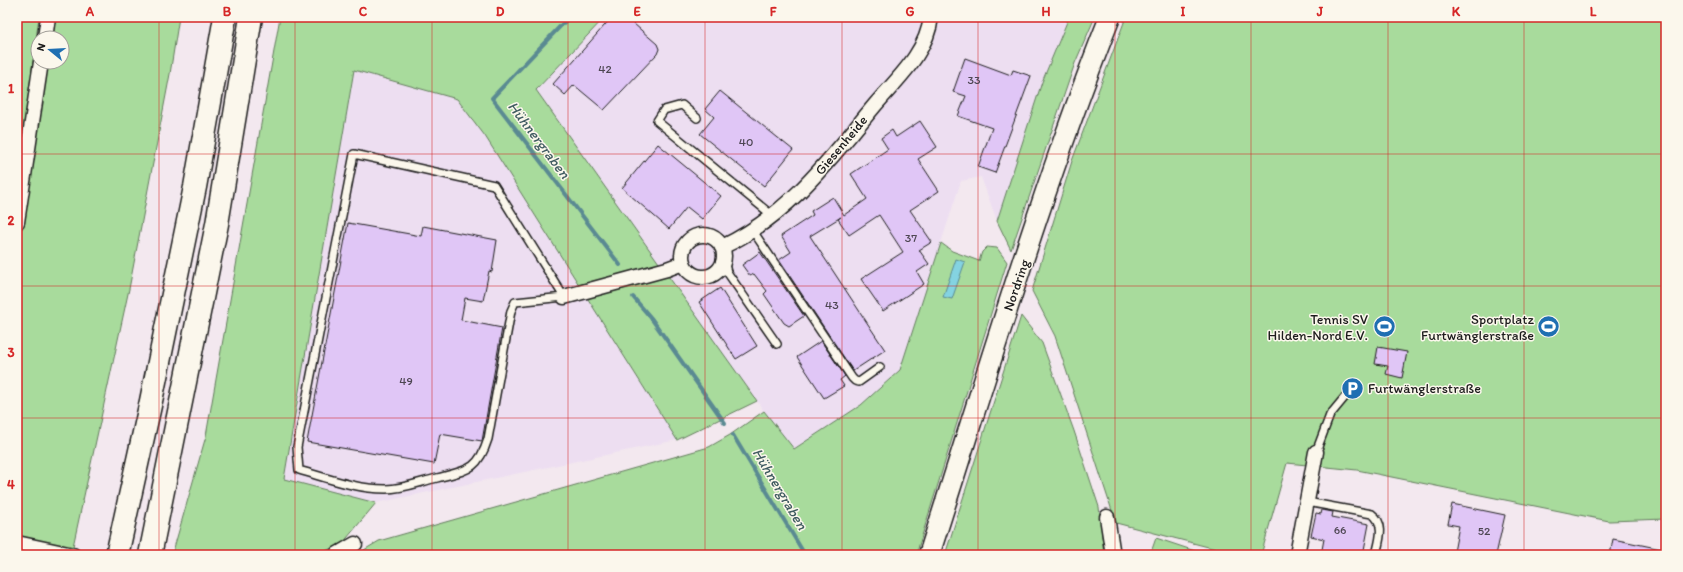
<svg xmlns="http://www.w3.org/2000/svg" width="1683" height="572" viewBox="0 0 1683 572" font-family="Itim,sans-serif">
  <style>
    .built { fill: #eddef1 }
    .green { fill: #a8db9c; stroke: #627c5c }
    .water { fill: #84d3e1; stroke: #5a8a92 }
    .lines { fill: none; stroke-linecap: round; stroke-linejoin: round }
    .stream { stroke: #5a8a92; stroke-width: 4 }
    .building { fill: #e0c6f6; stroke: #1c1c1c }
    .lane-casing { stroke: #1c1c1c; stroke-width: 10 }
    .street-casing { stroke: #1c1c1c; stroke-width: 17 }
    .secondary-casing { stroke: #1c1c1c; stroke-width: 23 }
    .highway-casing { stroke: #1c1c1c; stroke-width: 25 }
    .lane { stroke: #fbf7ec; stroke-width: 7 }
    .street { stroke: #fbf7ec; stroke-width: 14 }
    .secondary { stroke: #fbf7ec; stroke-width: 20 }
    .highway { stroke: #fbf7ec; stroke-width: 22 }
    .grid { fill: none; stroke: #d62828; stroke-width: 1; stroke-opacity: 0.55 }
    .labels { text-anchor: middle; stroke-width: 3; stroke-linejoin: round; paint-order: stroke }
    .number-label { font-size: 12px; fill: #4d4652 }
    .street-label { font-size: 14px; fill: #1c1c1c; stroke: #fbf7ec }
    .poi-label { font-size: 14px; fill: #1c1c1c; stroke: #fbf7ec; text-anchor: end }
    .water-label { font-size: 15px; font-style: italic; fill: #405c61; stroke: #fbf7ec }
    .neatline { fill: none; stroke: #d62828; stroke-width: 1.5 }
    .grid-label { font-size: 13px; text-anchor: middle; font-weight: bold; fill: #d62828 }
  </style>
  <rect width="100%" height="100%" fill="#f3e8ef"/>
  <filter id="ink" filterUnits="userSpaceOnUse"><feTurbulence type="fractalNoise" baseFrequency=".025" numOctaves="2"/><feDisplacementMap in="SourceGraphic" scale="8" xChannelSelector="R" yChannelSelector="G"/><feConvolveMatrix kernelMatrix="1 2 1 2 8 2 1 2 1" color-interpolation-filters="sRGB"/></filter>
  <g filter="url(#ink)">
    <!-- built -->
    <g class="built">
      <polygon points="605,17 1069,17 1042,82 997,221 981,177 961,181 900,370 861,405 794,449 764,411 536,90"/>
      <polygon points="354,70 457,99 485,136 677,440 376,503 284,479"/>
    </g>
    <!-- green -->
    <g class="green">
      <polygon points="17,17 39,17 17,183"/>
      <polygon points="52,17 179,17 170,74 129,289 72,551 17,537 17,254 45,62 62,62 62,38 49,38"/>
      <polygon points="280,17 605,17 536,90 757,401 677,440 485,136 457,99 354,70 284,479 376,503 342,544 315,555 172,555 206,436"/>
      <polygon points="1069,17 1095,17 1075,63 1011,250 997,221 1042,82"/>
      <polygon points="1126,17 1666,17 1666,519 1609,521 1357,470 1287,463 1261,555 1239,555 1116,523 1055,336 1032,291 1072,161"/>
      <polygon points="941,243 952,251 979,261 982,252 987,247 997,248 1007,262 916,555 362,555 364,550 379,541 709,447 730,435 764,411 794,449 861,405 900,370"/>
      <polygon points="1021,316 1042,343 1074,431 1099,507 1104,555 945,555"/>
      <polygon points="1156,538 1195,551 1193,555 1150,555"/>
    </g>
    <!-- water -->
    <polygon class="water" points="956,259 965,262 952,299 943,297"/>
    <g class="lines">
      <!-- stream -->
      <g class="stream">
        <polyline points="569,17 492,98 620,265"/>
        <polyline points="633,297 651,318 725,423"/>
        <polyline points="733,435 805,555"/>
      </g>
    </g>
    <!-- building -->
    <g class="building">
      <polygon points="612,17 626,17 657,44 659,49 657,54 604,110 574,85 565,95 553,84"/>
      <polygon points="965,58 1011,75 1013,70 1031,76 995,173 978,167 992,128 958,116 966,96 953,92"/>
      <polygon points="720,91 793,150 764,186 700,134 714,117 705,109"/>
      <polygon points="920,121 937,147 918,159 939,191 910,210 932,242 919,250 929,264 917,272 924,284 883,311 861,279 903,252 879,215 849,235 838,219 841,217 810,236 885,350 853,371 779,260 791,252 781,236 813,215 811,211 833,197 844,215 867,199 851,174 888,149 881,138 892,130 896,137"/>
      <polygon points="658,144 721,196 702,219 687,207 669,229 622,188"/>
      <polygon points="348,223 421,236 423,226 497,240 492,272 489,271 483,301 465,298 461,320 502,328 482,441 440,434 434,464 307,442"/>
      <polygon points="760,252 804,316 789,326 784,323 764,294 767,291 754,274 750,276 742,265"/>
      <polygon points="720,288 757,346 736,359 699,302"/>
      <polygon points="821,341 845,376 840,380 844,386 824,398 797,357"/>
      <polygon points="1378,347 1407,352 1402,378 1386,374 1388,366 1375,364"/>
      <polygon points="1452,504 1505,515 1496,555 1469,555 1454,552 1459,526 1448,524"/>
      <polygon points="1322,510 1333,512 1332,517 1369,524 1363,555 1321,555 1324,539 1311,536 1316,513 1321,514"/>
      <polygon points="1613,539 1666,550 1666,555 1610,555"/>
    </g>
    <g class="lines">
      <defs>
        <g id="lane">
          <polyline points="697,118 682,105 664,110 657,121 773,216"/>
          <path d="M354,154L494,185L564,297L515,302L511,311L488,439C478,471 467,470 437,478C420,482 403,489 386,489C356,489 327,478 299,470L297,447Z"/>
          <polyline points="753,231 852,378 855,381 859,382 880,367"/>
          <polyline points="724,261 727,272 777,344"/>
          <polyline points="1316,452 1330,415 1354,386"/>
          <path d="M1307,502L1372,514C1386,524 1379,541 1376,555"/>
        </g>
        <g id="street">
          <polyline points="45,38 48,17"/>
          <polyline points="17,222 41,62"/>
          <circle cx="703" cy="256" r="21"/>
          <path d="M722,247C787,217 830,159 875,105C897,79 927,53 931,17"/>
          <polyline points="564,297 667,269 683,263"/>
          <polyline points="1107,517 1113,555"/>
          <polyline points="17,543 73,555"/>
          <polyline points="336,555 355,544"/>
          <polyline points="1297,555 1316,452"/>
        </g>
        <path id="secondary" d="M929,555C987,375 1040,193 1110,17"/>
        <g id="highway">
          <polyline points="117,555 151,401 195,187 225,17"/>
          <polyline points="150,555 217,224 251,17"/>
        </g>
      </defs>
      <!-- lane casing -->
      <use href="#lane" class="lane-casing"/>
      <!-- street casing -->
      <use href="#street" class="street-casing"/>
      <!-- secondary casing -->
      <use href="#secondary" class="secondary-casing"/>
      <!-- highway casing -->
      <use href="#highway" class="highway-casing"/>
      <!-- lane -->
      <use href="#lane" class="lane"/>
      <!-- street -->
      <use href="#street" class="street"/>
      <!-- secondary -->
      <use href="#secondary" class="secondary"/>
      <!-- highway -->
      <use href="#highway" class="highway"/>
    </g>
  </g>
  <!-- grid -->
  <path class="grid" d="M159,17V555M295,17V555M432,17V555M568,17V555M705,17V555M842,17V555M978,17V555M1115,17V555M1251,17V555M1388,17V555M1524,17V555M17,154H1666M17,286H1666M17,418H1666"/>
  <!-- icons -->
  <defs>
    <symbol id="stadium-disc" viewBox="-11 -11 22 22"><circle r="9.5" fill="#1f6fb2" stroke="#fbf7ec"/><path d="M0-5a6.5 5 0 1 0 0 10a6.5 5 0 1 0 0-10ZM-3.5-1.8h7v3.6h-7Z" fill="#fff"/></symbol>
    <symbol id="parking-disc" viewBox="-11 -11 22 22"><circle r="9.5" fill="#1f6fb2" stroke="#fbf7ec"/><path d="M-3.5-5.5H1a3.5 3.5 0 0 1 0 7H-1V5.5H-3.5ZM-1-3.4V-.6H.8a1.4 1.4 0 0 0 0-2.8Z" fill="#fff"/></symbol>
  </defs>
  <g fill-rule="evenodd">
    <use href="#stadium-disc" x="1372" y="314" width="25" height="25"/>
    <use href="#stadium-disc" x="1536" y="314" width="25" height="25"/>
    <use href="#parking-disc" x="1340" y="376" width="25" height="25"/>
  </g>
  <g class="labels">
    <!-- number labels -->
    <g class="number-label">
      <text x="605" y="73">42</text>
      <text x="974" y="84">33</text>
      <text x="746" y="146">40</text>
      <text x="911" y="242">37</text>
      <text x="832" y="309">43</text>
      <text x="406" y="385">49</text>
      <text x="1340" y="534">66</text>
      <text x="1484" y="535">52</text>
    </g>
    <!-- street labels -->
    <g class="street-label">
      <text transform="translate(841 145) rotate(-50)" y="5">Giesenheide</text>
      <text transform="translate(1016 285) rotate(-71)" y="5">Nordring</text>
    </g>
    <!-- poi labels -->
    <g class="poi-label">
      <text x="1368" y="324">Tennis SV<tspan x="1368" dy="16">Hilden-Nord E.V.</tspan></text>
      <text x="1534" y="324">Sportplatz<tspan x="1534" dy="16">Furtwänglerstraße</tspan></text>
      <text x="1368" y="393" text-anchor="start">Furtwänglerstraße</text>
    </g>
    <!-- water labels -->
    <g class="water-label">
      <text transform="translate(539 140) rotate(53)" y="5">Hühnergraben</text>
      <text transform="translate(780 489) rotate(59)" y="5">Hühnergraben</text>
    </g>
  </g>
  <!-- margin -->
  <rect width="1683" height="572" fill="none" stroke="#fbf7ec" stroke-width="44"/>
  <!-- north arrow -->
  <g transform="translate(50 50) rotate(288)"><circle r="19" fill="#fbf7ec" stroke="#a29f99"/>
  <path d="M0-3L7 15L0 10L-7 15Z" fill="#1f6fb2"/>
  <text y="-6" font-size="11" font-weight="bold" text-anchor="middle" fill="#1c1c1c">N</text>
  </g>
  <rect x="22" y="22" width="1639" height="528" class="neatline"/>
  <g class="grid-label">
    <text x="90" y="16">A</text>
    <text x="227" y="16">B</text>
    <text x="363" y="16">C</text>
    <text x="500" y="16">D</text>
    <text x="637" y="16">E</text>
    <text x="773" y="16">F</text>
    <text x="910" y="16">G</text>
    <text x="1046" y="16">H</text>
    <text x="1183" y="16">I</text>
    <text x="1320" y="16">J</text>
    <text x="1456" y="16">K</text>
    <text x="1593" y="16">L</text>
    <text x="11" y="93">1</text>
    <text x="11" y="225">2</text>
    <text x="11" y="357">3</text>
    <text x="11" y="489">4</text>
  </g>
</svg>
